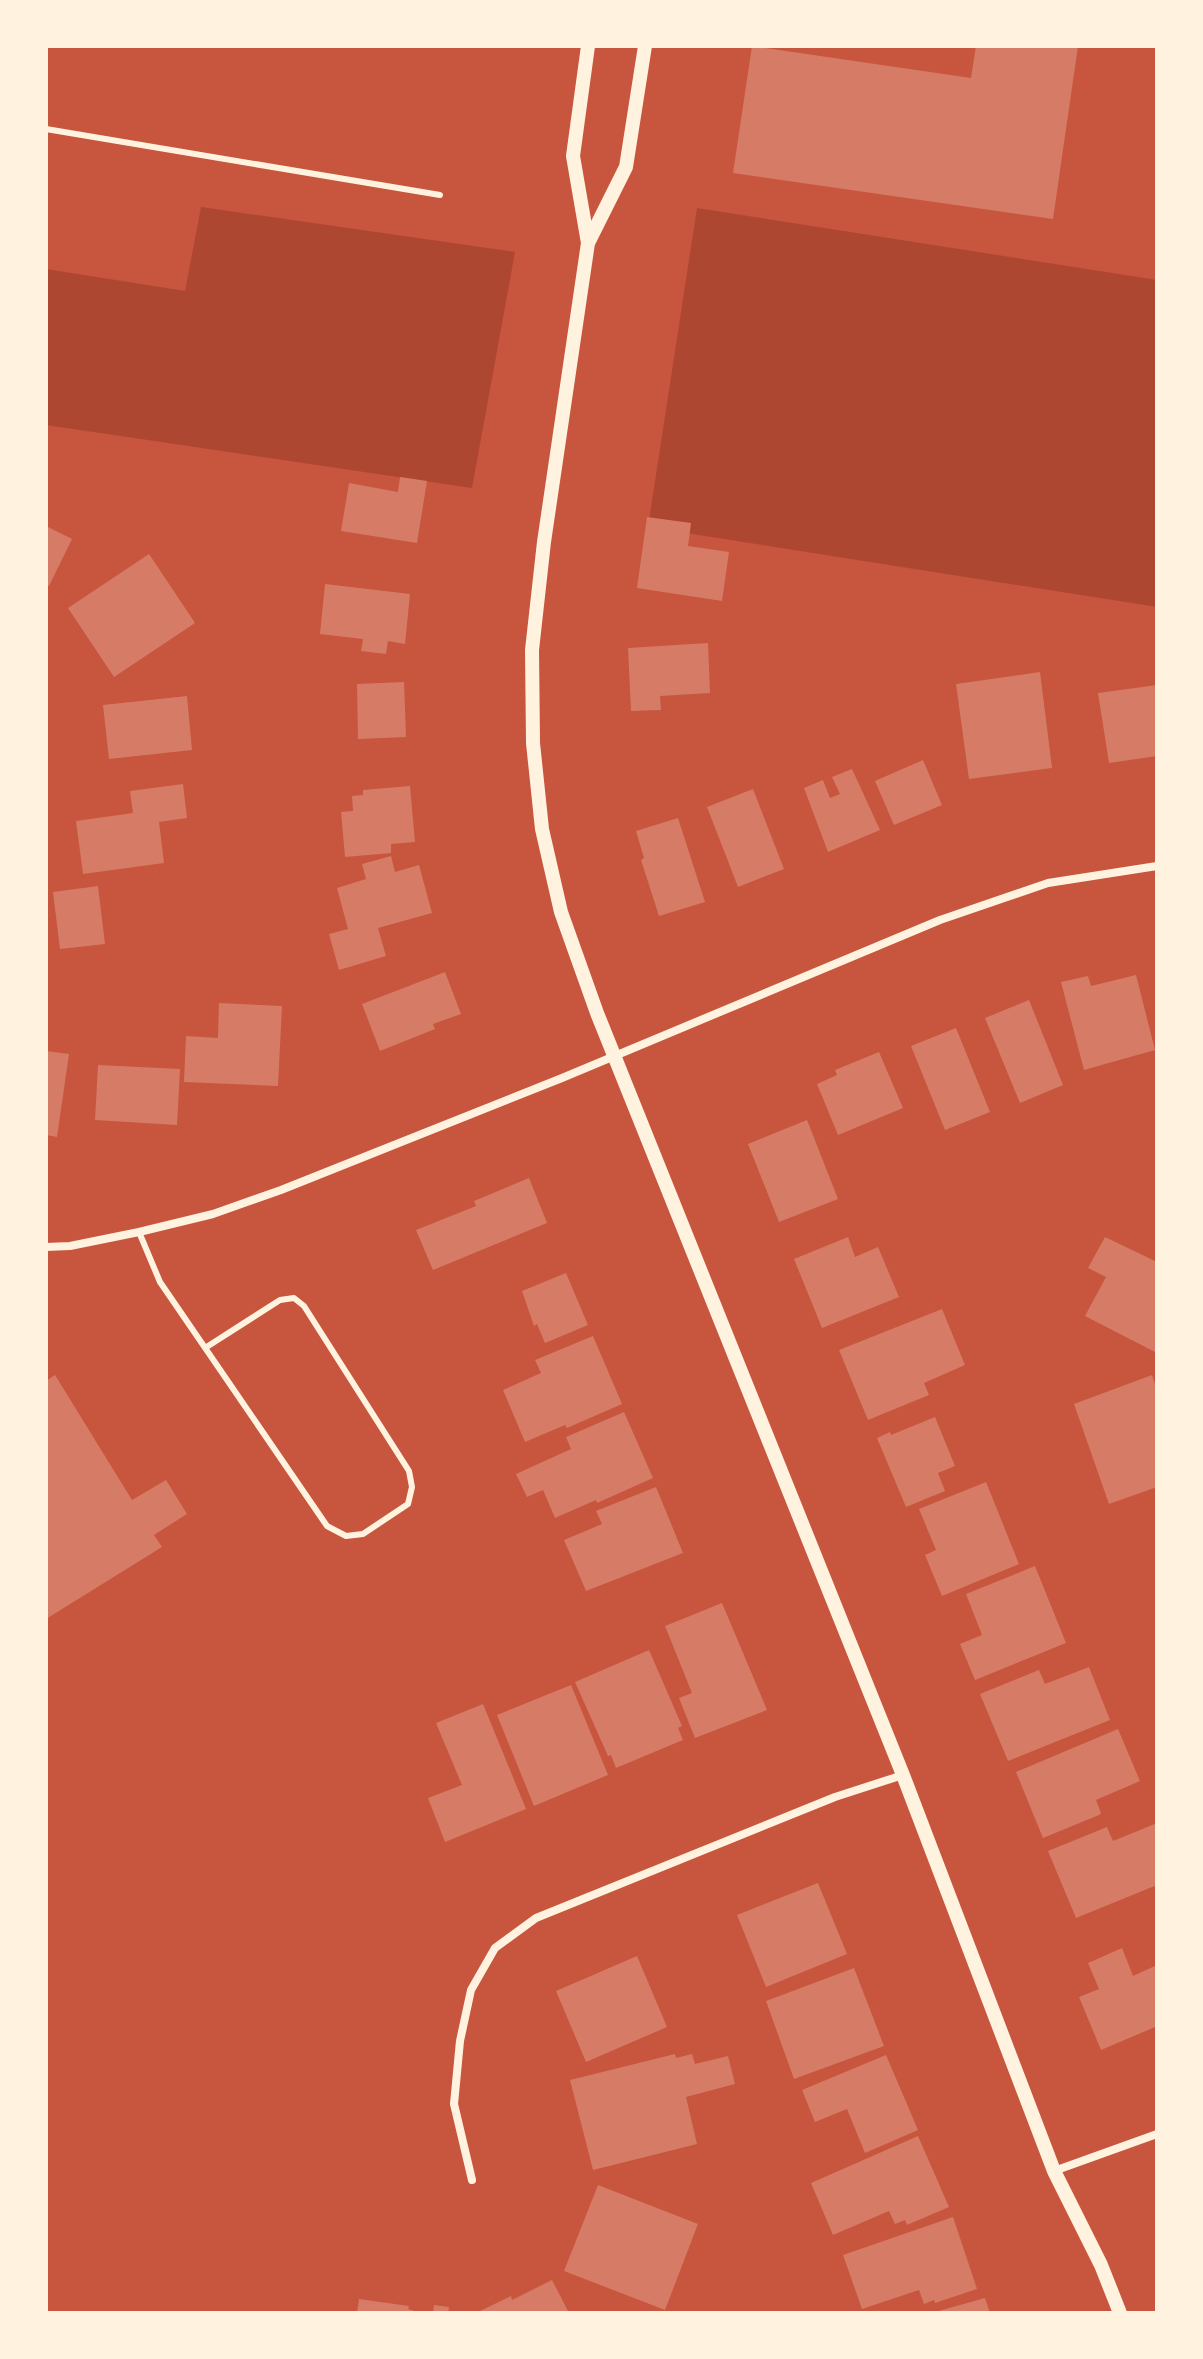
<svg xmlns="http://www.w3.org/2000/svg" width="1203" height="2359" viewBox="0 0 1203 2359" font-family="'Golos Text',sans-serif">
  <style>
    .green { fill: #ae4732 }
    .building { fill: #d67c66 }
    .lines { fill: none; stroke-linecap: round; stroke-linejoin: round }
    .service { stroke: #fff3e0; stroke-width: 6 }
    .minor { stroke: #fff3e0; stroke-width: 8 }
    .tertiary { stroke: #fff3e0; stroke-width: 14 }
  </style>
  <rect width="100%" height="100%" fill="#c8553d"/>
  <!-- green -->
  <g class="green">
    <polygon points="201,207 515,252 472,488 46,425 46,269 185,291"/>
    <polygon points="697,208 1157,280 1157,607 648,527"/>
  </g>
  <!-- building -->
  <g class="building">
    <polygon points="752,46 971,78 976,46 1078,46 1053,219 733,173"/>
    <polygon points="400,477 427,481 417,543 341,531 349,483 398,492"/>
    <polygon points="647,517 691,523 688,546 729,552 722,601 637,588"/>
    <polygon points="46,526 72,539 49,586 46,584"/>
    <polygon points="149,554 195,623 114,677 68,608"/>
    <polygon points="325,584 410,594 405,644 388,641 386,654 361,651 363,639 320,634"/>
    <polygon points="708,643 710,693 660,696 661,710 631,711 628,648"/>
    <polygon points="1040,672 1052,768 969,779 956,684"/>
    <polygon points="404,682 406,737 358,739 357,684"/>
    <polygon points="1157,685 1157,756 1109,763 1098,693"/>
    <polygon points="187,696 192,750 109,759 103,705"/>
    <polygon points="923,760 942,805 894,825 875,781"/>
    <polygon points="852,769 880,830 828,852 804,788 823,780 830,798 840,794 832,777"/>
    <polygon points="183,784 187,818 159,822 164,863 83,874 76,821 133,813 130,791"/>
    <polygon points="410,786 415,842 391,844 391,853 345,857 341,812 353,811 352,796 363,795 363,790"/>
    <polygon points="753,789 784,869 738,887 707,807"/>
    <polygon points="678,818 705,902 659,916 641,860 644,858 636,831"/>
    <polygon points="391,856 395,872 419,865 432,913 378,928 386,956 339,970 329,934 348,929 337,888 366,879 362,864"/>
    <polygon points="98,886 105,944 60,949 53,892"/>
    <polygon points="445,972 461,1014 433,1024 435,1029 380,1051 362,1004"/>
    <polygon points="1136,975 1155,1050 1084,1070 1061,982 1088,976 1091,986"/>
    <polygon points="1029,1000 1063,1085 1020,1103 985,1018"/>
    <polygon points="219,1003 282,1006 278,1086 184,1082 186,1036 218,1038"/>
    <polygon points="956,1028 990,1112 945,1130 911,1046"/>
    <polygon points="46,1051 69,1054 57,1137 46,1135"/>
    <polygon points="879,1052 903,1108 838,1135 817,1084 837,1075 835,1070"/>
    <polygon points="98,1065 180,1069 177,1125 95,1120"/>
    <polygon points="807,1120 838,1199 779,1222 748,1144"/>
    <polygon points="529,1178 547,1223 433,1270 416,1230 476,1206 474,1201"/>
    <polygon points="848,1237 855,1257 878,1247 899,1297 822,1328 794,1259"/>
    <polygon points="1105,1237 1157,1262 1157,1353 1085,1316 1106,1277 1088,1268"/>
    <polygon points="566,1273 588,1325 545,1343 537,1324 534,1326 522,1291"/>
    <polygon points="942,1309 965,1365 924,1383 929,1395 868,1420 839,1350"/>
    <polygon points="593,1336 622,1404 567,1428 565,1425 525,1442 503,1390 541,1373 535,1360"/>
    <polygon points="55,1375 132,1500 166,1480 187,1514 154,1535 162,1547 46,1619 46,1381"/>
    <polygon points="1152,1375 1157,1390 1157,1487 1109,1504 1074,1404"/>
    <polygon points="624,1412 653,1478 597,1503 596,1500 555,1518 543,1490 527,1497 516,1474 571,1449 566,1437"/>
    <polygon points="935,1417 955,1466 938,1473 945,1491 906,1507 877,1438 890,1432 891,1435"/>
    <polygon points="986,1482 1019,1564 942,1596 925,1555 936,1550 919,1509"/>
    <polygon points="656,1487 683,1553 586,1591 564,1540 602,1524 596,1511"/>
    <polygon points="1035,1566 1066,1643 975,1680 960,1644 982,1635 966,1594"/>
    <polygon points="722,1603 767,1710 695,1738 679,1698 692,1693 665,1626"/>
    <polygon points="649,1650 682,1726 678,1728 683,1740 616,1768 611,1755 608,1756 575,1682"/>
    <polygon points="1089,1667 1110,1720 1008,1761 980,1694 1039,1670 1045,1684"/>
    <polygon points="571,1685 608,1775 534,1806 497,1715"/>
    <polygon points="483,1704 526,1809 445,1842 428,1798 462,1785 436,1723"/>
    <polygon points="1118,1729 1140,1781 1096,1800 1101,1813 1099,1815 1043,1838 1016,1772"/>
    <polygon points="1157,1823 1157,1885 1076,1918 1048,1851 1107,1827 1113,1841"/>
    <polygon points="818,1883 847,1954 766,1987 737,1915"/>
    <polygon points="1122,1948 1133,1976 1157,1965 1157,2032 1155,2027 1101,2050 1079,1997 1099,1989 1088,1963"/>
    <polygon points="637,1956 667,2027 586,2062 556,1991"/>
    <polygon points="854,1968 884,2046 794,2079 766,2001"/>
    <polygon points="675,2054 676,2058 692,2054 695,2064 728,2056 735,2084 686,2097 697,2144 593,2170 570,2080"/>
    <polygon points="886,2055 918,2130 865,2153 847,2109 815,2122 802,2090"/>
    <polygon points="918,2136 949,2207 907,2225 905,2220 895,2224 889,2211 833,2235 811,2183"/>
    <polygon points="598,2185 698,2224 665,2310 564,2271"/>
    <polygon points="953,2217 977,2289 935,2303 934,2300 924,2304 919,2290 862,2309 843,2255"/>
    <polygon points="552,2280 569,2313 476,2313 511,2296 512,2300"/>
    <polygon points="985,2298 990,2313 935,2313 935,2312"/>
    <polygon points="359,2299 409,2306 408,2309 421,2313 357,2313"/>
    <polygon points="434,2305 449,2307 448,2313 433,2313"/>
  </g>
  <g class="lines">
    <!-- service -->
    <g class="service">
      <polyline points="46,129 440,195"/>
      <polyline points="139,1232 160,1282 327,1526 346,1536 363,1534 408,1504 412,1487 409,1471 304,1306 294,1298 280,1300 205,1348"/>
    </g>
    <!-- minor -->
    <g class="minor">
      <polyline points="46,1247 70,1246 139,1232 213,1214 281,1190 562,1078 940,920 1048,883 1157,866"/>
      <polyline points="1054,2171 1157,2134"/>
      <polyline points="472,2180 454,2104 460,2041 471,1990 495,1948 536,1918 835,1797 903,1775"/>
    </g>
    <!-- tertiary -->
    <g class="tertiary">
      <polyline points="645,46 626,167 588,243 544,542 532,650 533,743 542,829 561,912 597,1013 903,1775 1054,2171 1101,2265 1120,2313"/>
      <polyline points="588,243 573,156 588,46"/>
    </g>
  </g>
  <!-- border -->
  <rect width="1203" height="2359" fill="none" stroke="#fff3e0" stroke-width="96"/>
</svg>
